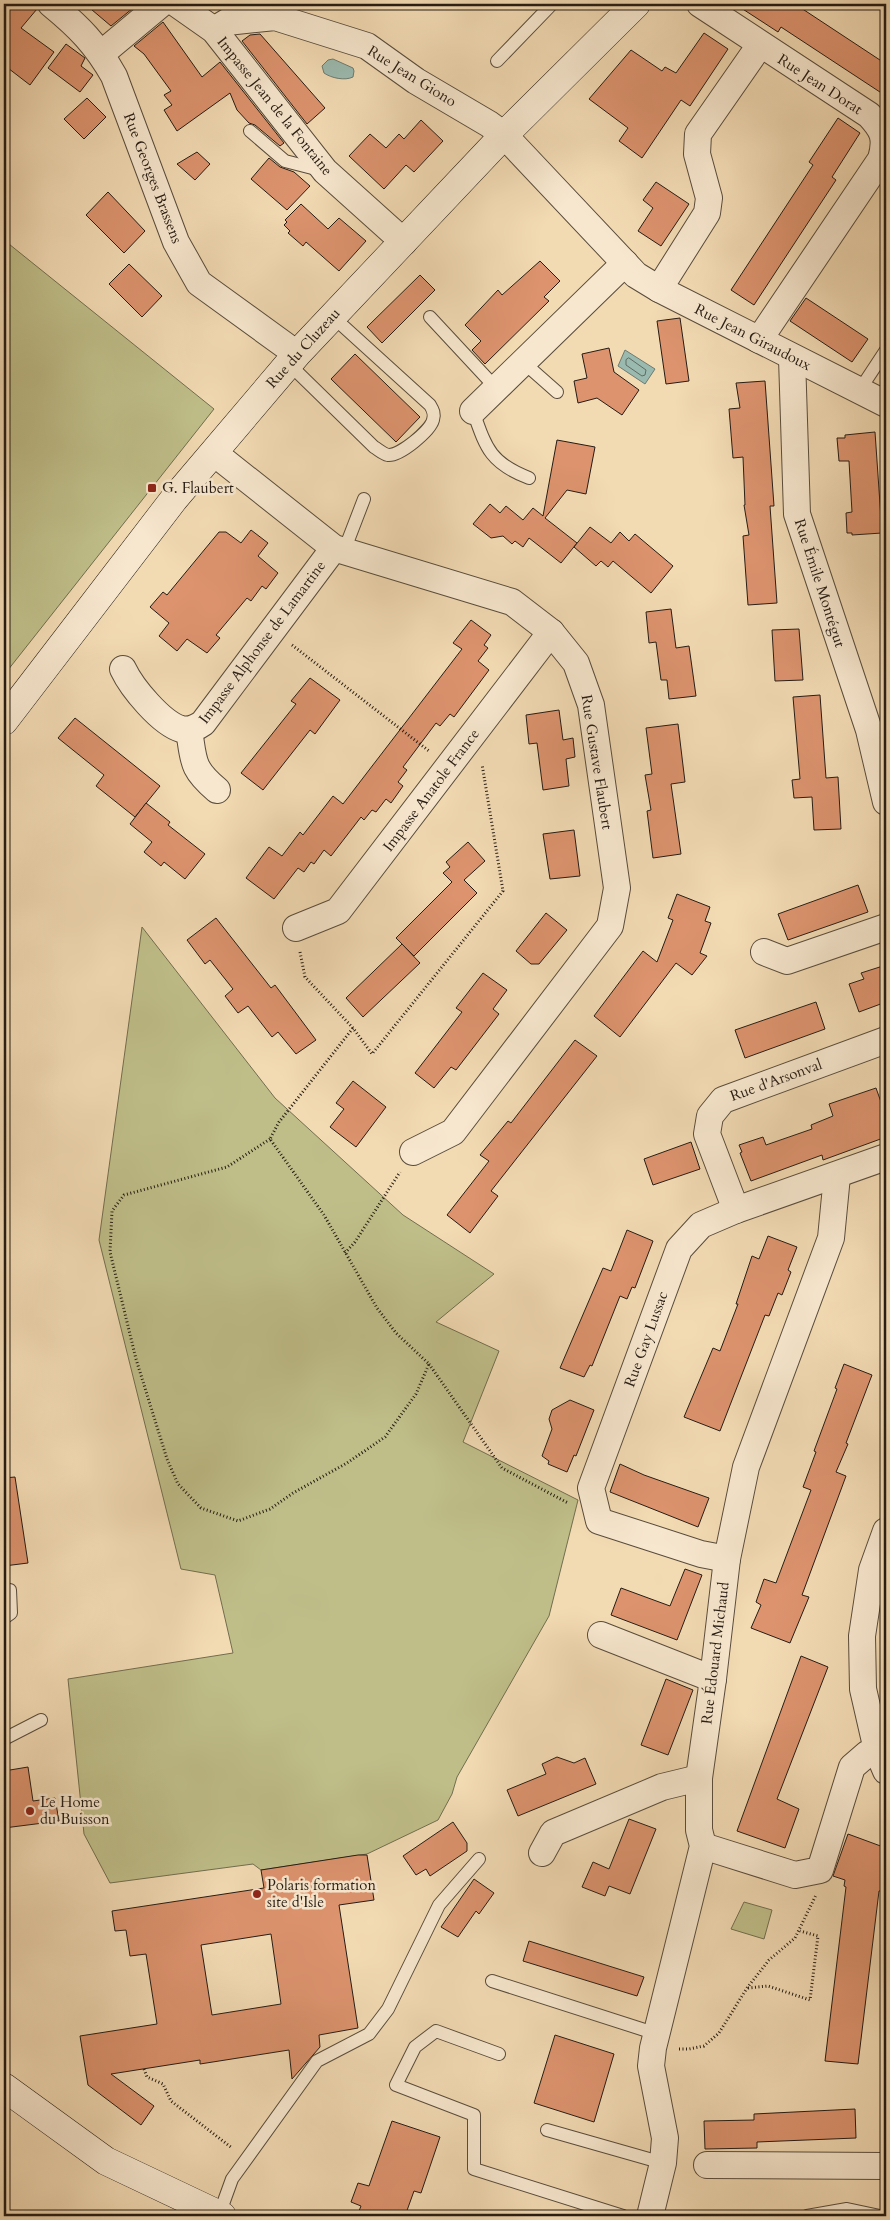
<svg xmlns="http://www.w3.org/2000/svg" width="890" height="2220" viewBox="0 0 890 2220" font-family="Cardo,serif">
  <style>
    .green { fill: #bfbe89; stroke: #726d4e }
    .water { fill: #9bbaaf; stroke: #6c7b71 }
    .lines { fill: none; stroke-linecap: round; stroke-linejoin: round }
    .shore { stroke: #606b62; stroke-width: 1 }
    .building { fill: #dc936e; stroke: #261c14; fill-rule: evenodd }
    .lane-casing { stroke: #594c3c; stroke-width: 14 }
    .street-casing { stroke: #594c3c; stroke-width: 28 }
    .secondary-casing { stroke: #261c14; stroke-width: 29 }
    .path { stroke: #261c14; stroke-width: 3; stroke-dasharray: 1 2.5; stroke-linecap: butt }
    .lane { stroke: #f7e7ce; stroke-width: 12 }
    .street { stroke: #f7e7ce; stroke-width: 26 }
    .secondary { stroke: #f7e7ce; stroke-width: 28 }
    .poi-dot { fill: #8f2418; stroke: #f7e7ce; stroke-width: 2 }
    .labels { text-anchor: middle; stroke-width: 5; stroke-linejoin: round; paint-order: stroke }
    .street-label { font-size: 15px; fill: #261c14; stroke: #f7e7ce }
    .poi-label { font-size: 15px; fill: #261c14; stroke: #f7e7ce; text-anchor: start }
  </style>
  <rect width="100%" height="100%" fill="#f2dab3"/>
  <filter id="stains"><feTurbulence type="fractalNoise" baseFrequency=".004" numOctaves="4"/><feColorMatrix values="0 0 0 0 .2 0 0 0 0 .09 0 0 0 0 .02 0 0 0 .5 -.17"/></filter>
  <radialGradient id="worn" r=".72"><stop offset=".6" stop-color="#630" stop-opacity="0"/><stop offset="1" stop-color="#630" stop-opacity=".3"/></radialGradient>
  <!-- green -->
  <g class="green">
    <polygon points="4,240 214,409 4,675"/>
    <polygon points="142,927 275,1098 403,1215 494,1274 436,1322 499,1351 463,1442 578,1500 549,1616 457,1777 452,1794 438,1820 367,1854 261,1870 253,1864 110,1883 84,1834 68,1679 233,1653 215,1575 181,1569 99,1240"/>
    <polygon points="744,1902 772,1910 764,1939 731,1929"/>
  </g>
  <!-- water -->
  <g class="water">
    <path d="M333,59L353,68L354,71L353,77C345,81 331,78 324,73L322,66L328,60Z"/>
    <polygon points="625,350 655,369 645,384 618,366"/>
  </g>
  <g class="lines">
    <!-- shore -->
    <polygon class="shore" points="629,358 646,370 645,375 642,376 626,365 626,360"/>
  </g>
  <!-- building -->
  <g class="building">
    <polygon points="15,4 36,4 37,9 21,28 54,52 30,85 4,65 4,15 5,16"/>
    <polygon points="85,4 138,4 111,26"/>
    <polygon points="735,4 795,4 886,64 886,96 781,27 778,32"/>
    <polygon points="163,22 202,77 220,62 284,143 280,146 255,125 249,123 237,110 230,93 177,131 164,110 172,105 164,95 171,91 144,54 134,46"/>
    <polygon points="704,33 728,49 690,106 681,100 642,158 619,141 628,128 589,99 631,50 662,71 665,67 676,73"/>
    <polygon points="260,34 325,108 307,124 242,41 250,35"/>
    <polygon points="66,44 85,58 81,66 93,75 80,92 48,68"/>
    <polygon points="87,98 106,117 84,139 64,119"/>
    <polygon points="838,118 860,133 832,177 836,180 754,305 731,290 813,165 809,162"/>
    <polygon points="421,120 443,141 414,172 406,165 384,189 349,156 370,134 386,148 399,134 404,139"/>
    <polygon points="197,152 210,164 195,180 177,164"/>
    <polygon points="269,158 280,167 294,172 310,186 287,210 251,179"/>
    <polygon points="656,182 689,204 661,246 638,231 653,208 643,200"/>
    <polygon points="108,192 145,231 124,253 86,215"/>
    <polygon points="301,204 328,229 339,218 366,241 339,271 306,242 303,246 288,233 290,231 284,225 287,222 285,220"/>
    <polygon points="540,261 560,281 544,297 549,301 485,364 472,350 481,341 465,325 498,290 502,295"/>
    <polygon points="129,264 162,296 142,317 109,284"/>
    <polygon points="420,275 435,290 382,343 367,327"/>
    <polygon points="806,298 868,339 852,362 790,321"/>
    <polygon points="680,318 689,381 666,384 657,321"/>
    <polygon points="609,348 614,372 639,390 622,415 597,398 578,403 574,381 587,378 582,354"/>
    <polygon points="355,354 420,417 396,442 331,379"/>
    <polygon points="765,381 774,506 770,506 777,603 748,605 743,536 749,535 744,505 745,505 743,457 733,458 729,409 740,408 736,383"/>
    <polygon points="875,432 882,533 852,535 852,533 847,533 846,513 852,512 849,461 839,461 837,438 845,438 845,435"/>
    <polygon points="557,440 595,447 586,494 567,490 545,518 577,543 561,563 529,538 523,547 515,541 512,544 503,536 491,538 473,524 490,504 500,513 506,506 523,520 533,508 543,516"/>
    <polygon points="590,527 611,543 620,532 629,541 635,534 673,566 651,593 613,561 608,567 601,561 596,566 574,547"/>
    <polygon points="251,530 268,543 258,556 278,573 266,589 262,586 251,601 247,598 216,635 220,638 207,653 187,639 177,651 159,636 169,623 150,607 163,592 167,595 219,532 226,532 241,543"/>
    <polygon points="671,609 676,648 689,646 696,696 669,699 667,680 661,680 656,642 649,643 646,612"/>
    <polygon points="471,620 491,635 484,645 488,648 478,661 489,670 454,717 450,714 440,726 436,723 403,767 407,770 398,782 403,786 391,803 386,799 376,812 372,810 364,820 361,817 331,856 324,850 314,864 311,862 304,872 298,868 274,899 246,878 269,847 282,856 300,832 303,835 333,796 343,804 462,649 453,643"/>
    <polygon points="799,629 803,680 775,681 772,630"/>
    <polygon points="310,678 340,700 315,734 310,730 263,790 241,773 296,704 291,701"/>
    <polygon points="820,695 826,778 838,777 841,829 814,830 812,797 794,798 792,780 800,779 793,697"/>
    <polygon points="559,710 563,740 573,738 575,757 566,759 569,786 543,790 537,743 529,744 526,715"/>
    <polygon points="75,718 160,786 135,817 96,786 104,775 58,738"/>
    <polygon points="678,724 685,782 671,784 681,854 653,858 647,811 651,810 645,775 652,774 646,728"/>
    <polygon points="146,803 170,822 168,825 205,854 185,879 164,862 161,866 144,852 152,842 130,824"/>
    <polygon points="574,830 580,876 550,879 543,834"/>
    <polygon points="468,842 485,861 464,880 477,893 414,956 396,938 452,882 443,873 450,867 446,862"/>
    <polygon points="858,885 868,912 788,940 778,914"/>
    <polygon points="677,894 710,907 705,921 711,923 700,953 707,956 692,975 676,963 620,1037 594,1016 643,951 657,962 673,920 668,918"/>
    <polygon points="546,913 567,930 539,964 531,964 516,951"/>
    <polygon points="216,918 271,988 275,985 316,1040 296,1054 278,1032 272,1037 248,1006 238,1013 225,996 233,989 210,960 205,964 187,940"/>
    <polygon points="402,944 420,963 363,1017 346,998"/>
    <polygon points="886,965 886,1002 859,1012 849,984 864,979 861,973"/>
    <polygon points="483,973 507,990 493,1009 499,1014 456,1070 451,1067 434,1088 415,1073 462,1012 456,1008"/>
    <polygon points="816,1002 825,1029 745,1058 735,1030"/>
    <polygon points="575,1040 597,1056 491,1191 498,1196 470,1233 447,1215 489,1161 480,1155 508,1121 511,1123"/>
    <polygon points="353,1081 386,1107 356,1147 330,1127 344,1109 336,1103"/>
    <polygon points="876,1088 886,1116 886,1137 823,1160 822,1155 751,1181 740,1153 742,1152 739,1145 763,1137 766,1145 812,1129 811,1125 833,1116 829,1104"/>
    <polygon points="691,1142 700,1169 653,1185 644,1159"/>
    <polygon points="627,1230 653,1241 635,1288 632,1287 627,1299 620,1296 592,1366 590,1365 584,1377 560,1368 603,1268 611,1271"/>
    <polygon points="768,1236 797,1247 788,1270 791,1272 782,1295 778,1293 769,1316 765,1315 720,1431 684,1417 713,1348 720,1351 738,1304 736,1304 752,1256 759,1259"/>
    <polygon points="844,1364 872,1375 846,1443 848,1444 836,1472 846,1476 802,1595 809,1597 790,1643 751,1628 761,1605 756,1602 764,1579 776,1583 811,1490 803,1487 816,1452 814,1451 837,1389 835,1388"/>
    <polygon points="570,1400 594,1410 576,1456 574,1455 567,1472 548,1464 549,1461 542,1456 552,1429 549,1419 552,1410"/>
    <polygon points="620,1464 644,1475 709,1498 698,1527 610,1492"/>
    <polygon points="15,1477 28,1563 4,1566 4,1478"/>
    <polygon points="685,1569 702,1575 677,1640 611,1615 621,1588 670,1606"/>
    <polygon points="801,1656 828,1667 777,1799 799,1809 785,1848 737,1831"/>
    <polygon points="666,1679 693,1690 668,1755 641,1745"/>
    <polygon points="557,1757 574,1763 585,1758 596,1784 518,1816 507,1790 546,1774 542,1764"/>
    <polygon points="28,1767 33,1801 55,1798 59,1821 4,1828 4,1771"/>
    <polygon points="629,1819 656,1829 630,1894 609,1886 605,1896 582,1887 593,1862 609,1869"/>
    <polygon points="453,1822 467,1843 467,1851 430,1876 426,1869 416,1875 403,1856"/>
    <polygon points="848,1834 886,1848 886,1890 879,1891 858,2064 825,2061 846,1887 844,1886 845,1880 833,1876"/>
    <path d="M358,1855H367L374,1900L339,1905L358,2028L319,2035L320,2047L292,2079L289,2050L200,2064V2060L111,2074L154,2106L141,2125L88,2085L80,2036L157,2024L146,1954L130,1956L126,1930L115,1931L112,1911L264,1888L261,1870ZM271,1934L281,2004L212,2015L201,1945Z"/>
    <polygon points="474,1879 494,1893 479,1914 476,1911 458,1937 441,1927"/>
    <polygon points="529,1941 644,1977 637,1996 523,1961"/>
    <polygon points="555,2035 614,2054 594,2122 534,2103"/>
    <polygon points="855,2109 856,2138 757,2142 757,2148 705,2149 704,2121 754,2120 754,2114"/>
    <polygon points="392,2121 440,2137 421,2193 414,2191 405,2216 376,2216 359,2211 361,2206 351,2202 358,2183 369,2186"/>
  </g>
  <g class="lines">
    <defs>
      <g id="lane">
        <polyline points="497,61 552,4"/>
        <polyline points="250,131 285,161 320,170"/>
        <polyline points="430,317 496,388"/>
        <polyline points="523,362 557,392"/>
        <path d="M289,364L374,447C379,450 383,454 388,455C400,456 430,431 433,420C435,414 433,410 430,405L332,316"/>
        <polyline points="859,391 886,350"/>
        <path d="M473,411C486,448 490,463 529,478"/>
        <polyline points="344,551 364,499"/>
        <polyline points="4,1618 11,1613 10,1590"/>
        <polyline points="4,1739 41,1720"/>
        <polyline points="492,1981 657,2034"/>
        <polyline points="499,2054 436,2031 415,2047 396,2085 474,2115 474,2169 623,2216"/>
        <polyline points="547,2130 663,2163"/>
        <polyline points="219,2215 232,2179 317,2061 369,2034 388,2009 439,1905 479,1859"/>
        <polyline points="807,2216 847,2209 880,2216"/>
      </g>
      <g id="street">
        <path d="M51,4C79,27 96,44 114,76L176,242L199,283L297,354"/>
        <polyline points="177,4 214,30 325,171 404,242"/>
        <path d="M700,4L869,115C883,130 887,138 881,159L759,340"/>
        <polyline points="214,30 227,22 275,17 367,46 416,81 489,124 504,135 636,275 659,289 886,404"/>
        <polyline points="101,54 161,4"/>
        <polyline points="659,289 707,213 709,198 697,154 698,134 760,45"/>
        <polyline points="792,358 797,514 869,730 886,802"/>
        <polyline points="473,411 625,263"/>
        <polyline points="214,453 334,548 512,602 551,632 576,663 591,705 617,888 610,926 453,1132 413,1152"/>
        <path d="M123,669C132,688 161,723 181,729C189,731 196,728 203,723L334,548"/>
        <path d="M189,730C194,761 191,768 217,790"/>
        <polyline points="296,928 338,911 551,632"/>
        <polyline points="764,952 787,961 886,927"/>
        <polyline points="736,1210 707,1134 710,1116 723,1100 886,1040"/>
        <polyline points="886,1531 872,1570 862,1636 863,1689 877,1750 886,1771"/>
        <polyline points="727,1559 701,1554 599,1521 591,1488 679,1249 701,1225 736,1210 886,1157"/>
        <polyline points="601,1635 713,1679"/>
        <polyline points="703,1846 795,1875 820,1870 852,1767 867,1754 877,1750"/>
        <polyline points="542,1853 553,1833 662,1787 699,1778"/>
        <polyline points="707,2165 886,2166"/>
        <polyline points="650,2216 663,2163 665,2138 651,2066 653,2048 703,1846 699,1830 699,1778 713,1679 727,1559 746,1467 831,1238 837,1176"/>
      </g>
      <g id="secondary">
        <polyline points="4,721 174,499 297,354 504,135 636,4"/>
        <polyline points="4,2087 106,2161 222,2216"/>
      </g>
    </defs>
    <!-- lane casing -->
    <use href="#lane" class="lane-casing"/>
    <!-- street casing -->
    <use href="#street" class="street-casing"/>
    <!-- secondary casing -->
    <use href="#secondary" class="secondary-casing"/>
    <!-- path -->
    <g class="path">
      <polyline points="292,645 429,751"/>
      <polyline points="300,952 305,977 353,1028 372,1054 503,891 482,764"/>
      <polyline points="270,1139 227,1167 124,1195 112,1211 110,1252 136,1359 167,1459 178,1484 201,1508 238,1521 270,1509 293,1493 347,1463 385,1437 416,1394 429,1364 396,1333 377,1308 324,1215 270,1139 279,1122 353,1028"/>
      <polyline points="345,1253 355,1242 400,1172"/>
      <polyline points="429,1364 502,1468 568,1503"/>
      <polyline points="748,1988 768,1986 810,2000 818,1936 800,1931"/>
      <polyline points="679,2049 689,2049 704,2046 719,2033 747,1988 769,1960 795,1938 816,1895"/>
      <polyline points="144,2069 147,2077 163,2084 171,2101 232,2148"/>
    </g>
    <!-- lane -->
    <use href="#lane" class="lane"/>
    <!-- street -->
    <use href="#street" class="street"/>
    <!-- secondary -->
    <use href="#secondary" class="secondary"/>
  </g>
  <!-- markers -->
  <g class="poi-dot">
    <rect x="147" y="483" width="10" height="10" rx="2.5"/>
    <circle cx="30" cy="1811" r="5"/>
    <circle cx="257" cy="1894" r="5"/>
  </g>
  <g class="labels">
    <!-- street labels -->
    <g class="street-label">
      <text transform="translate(412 76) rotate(32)" y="5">Rue Jean Giono</text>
      <text transform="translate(820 84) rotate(33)" y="5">Rue Jean Dorat</text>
      <text transform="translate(275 106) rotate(51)" y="5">Impasse Jean de la Fontaine</text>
      <text transform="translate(153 178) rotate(69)" y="5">Rue Georges Brassens</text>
      <text transform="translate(753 337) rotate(27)" y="5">Rue Jean Giraudoux</text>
      <text transform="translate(303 348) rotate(-48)" y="5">Rue du Cluzeau</text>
      <text transform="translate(820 583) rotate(72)" y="5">Rue Émile Montégut</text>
      <text transform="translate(262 642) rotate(-53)" y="5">Impasse Alphonse de Lamartine</text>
      <text transform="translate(597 762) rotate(81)" y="5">Rue Gustave Flaubert</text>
      <text transform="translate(431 790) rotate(-53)" y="5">Impasse Anatole France</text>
      <text transform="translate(776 1080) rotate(-20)" y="5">Rue d'Arsonval</text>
      <text transform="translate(646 1339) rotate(-70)" y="5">Rue Gay Lussac</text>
      <text transform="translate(715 1653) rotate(-83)" y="5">Rue Édouard Michaud</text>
    </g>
    <!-- poi labels -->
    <g class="poi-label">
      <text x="162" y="493">G. Flaubert</text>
      <text x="40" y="1807">Le Home<tspan x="40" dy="17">du Buisson</tspan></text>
      <text x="267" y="1890">Polaris formation<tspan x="267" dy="17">site d'Isle</tspan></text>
    </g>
  </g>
  <!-- margin -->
  <rect width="890" height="2220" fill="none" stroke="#f2dab3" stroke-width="20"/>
  <rect x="5" y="5" width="880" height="2210" fill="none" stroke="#261c14" stroke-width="2.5"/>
  <rect x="10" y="10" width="870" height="2200" fill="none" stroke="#261c14"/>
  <rect width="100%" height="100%" filter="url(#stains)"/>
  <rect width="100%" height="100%" fill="url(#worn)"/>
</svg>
